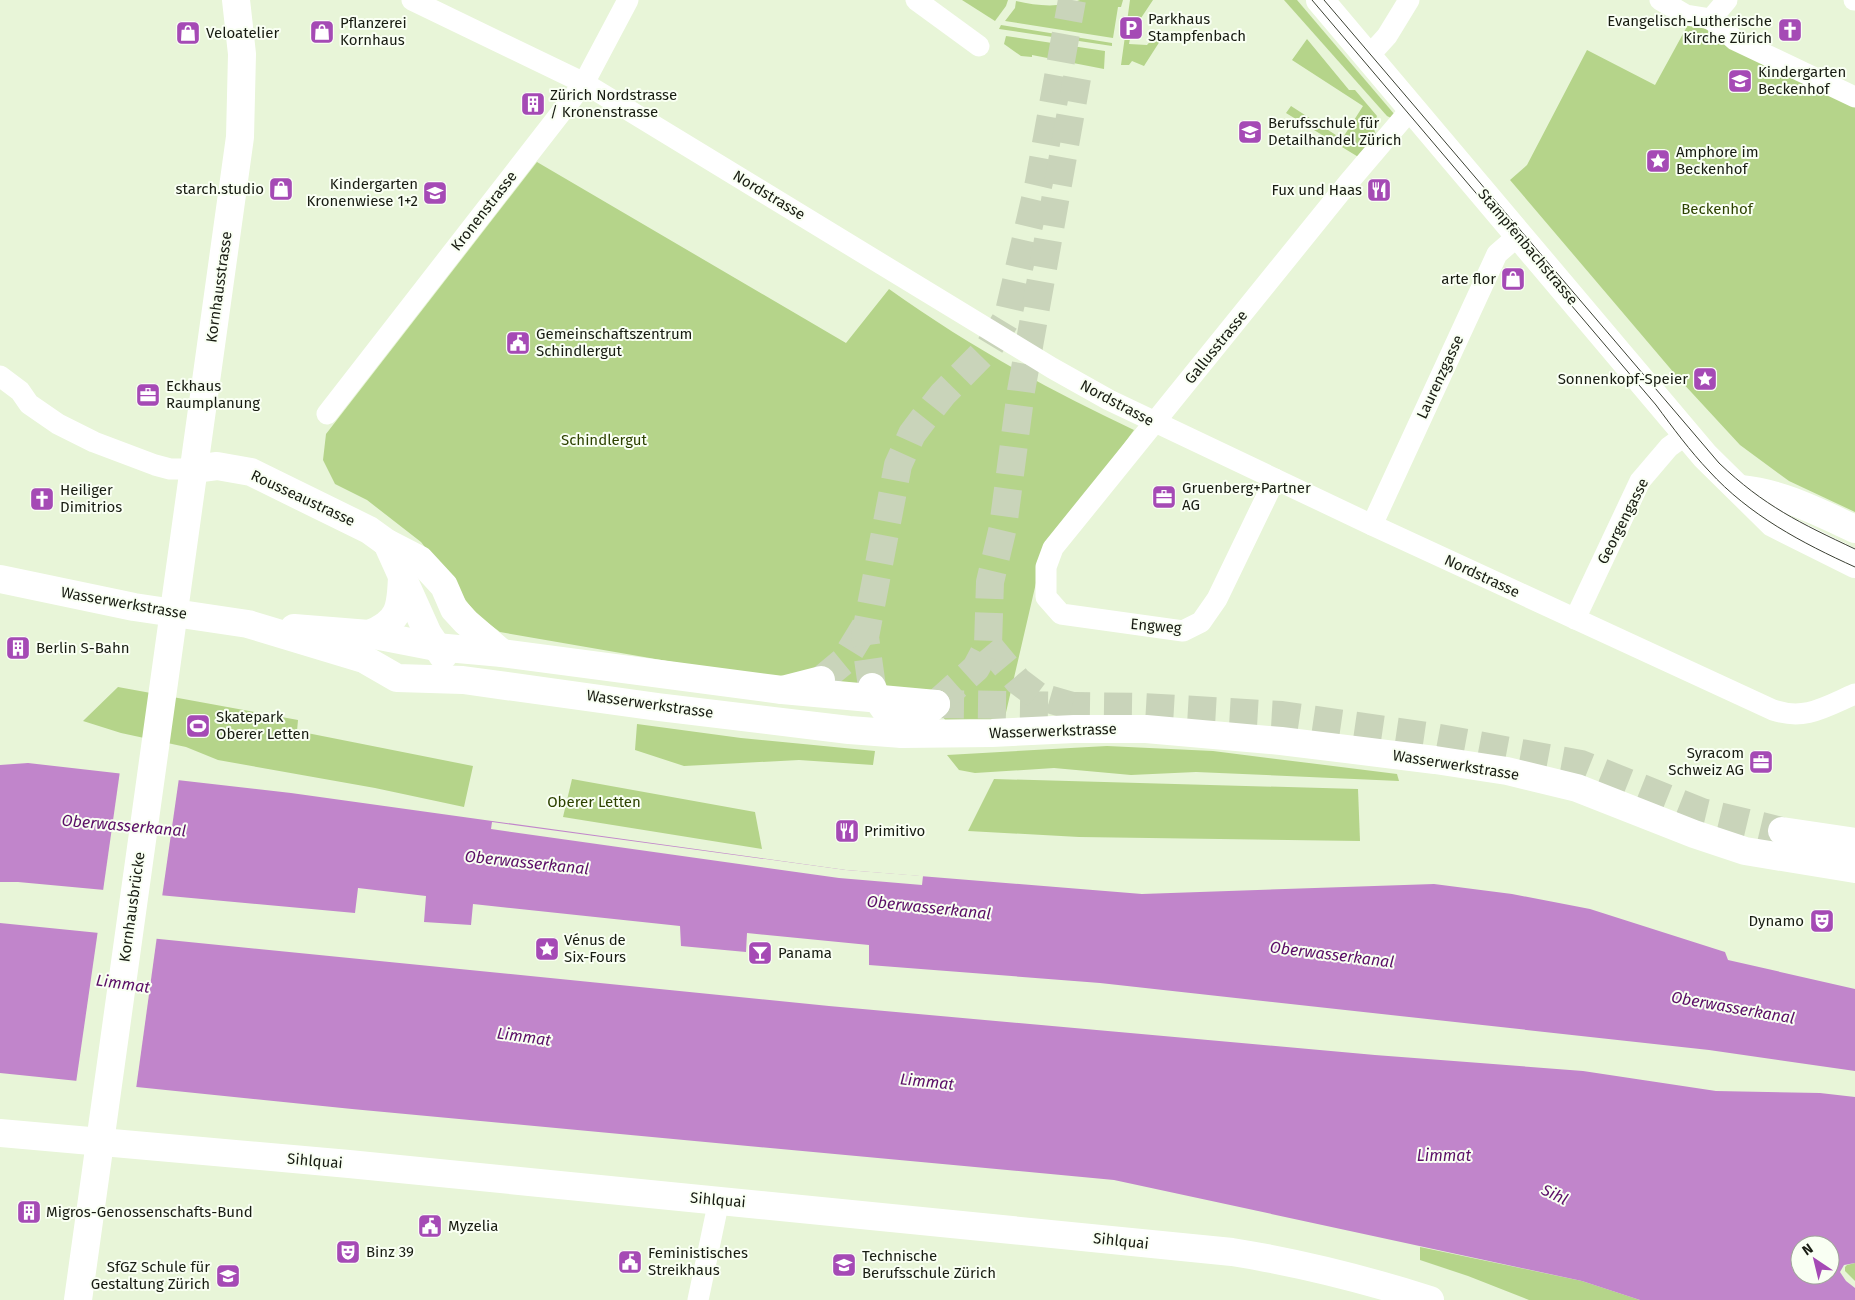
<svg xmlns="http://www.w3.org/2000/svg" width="1855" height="1300" viewBox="0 0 1855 1300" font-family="'Fira Sans',sans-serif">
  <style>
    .green { fill: #b5d48a }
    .water { fill: #c185cb; fill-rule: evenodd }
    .pier { fill: #e8f5d8 }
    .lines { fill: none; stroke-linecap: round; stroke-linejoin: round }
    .tertiary-tunnel { stroke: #c9d4ba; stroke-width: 28; stroke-dasharray: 28 14; stroke-linecap: butt }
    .trunk-tunnel { stroke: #c9d4ba; stroke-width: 28; stroke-dasharray: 28 14; stroke-linecap: butt }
    .minor { stroke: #fff; stroke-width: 21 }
    .tertiary { stroke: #fff; stroke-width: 28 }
    .trunk { stroke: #fff; stroke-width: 28 }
    .tram { stroke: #3b4033; stroke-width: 1 }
    .labels { text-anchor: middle; stroke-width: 4; stroke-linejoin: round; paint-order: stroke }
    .poi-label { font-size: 15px; fill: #181c12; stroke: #f9fff3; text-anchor: start }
    .street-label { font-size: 15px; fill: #181c12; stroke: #f9fff3 }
    .park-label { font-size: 15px; fill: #2d4200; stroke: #f9fff3 }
    .water-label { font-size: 16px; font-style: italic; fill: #5a0d66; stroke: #f9fff3 }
  </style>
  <rect width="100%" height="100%" fill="#e8f5d8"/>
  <!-- green -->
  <g class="green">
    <polygon points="962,0 1008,0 1006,6 995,21"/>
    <path d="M1080,0H1123L1121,7H1118L1113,38L1005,21L1015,8L1016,1C1038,6 1059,8 1080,0Z"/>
    <polygon points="1130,0 1153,0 1131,33 1129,44 1147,45 1154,37 1160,41 1144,66 1132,61 1129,65 1121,65"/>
    <polygon points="1284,0 1297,0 1395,115 1391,118 1387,116"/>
    <polygon points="1690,21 1855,107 1855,512 1789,481 1740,445 1680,380 1510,180 1527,165 1587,50 1655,85"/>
    <polygon points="1001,25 1112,43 1112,46 999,29"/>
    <polygon points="1006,36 1105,51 1104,69 1032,55 1032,57 1021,56 1004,44"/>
    <polygon points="1307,39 1349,90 1355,90 1377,116 1373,126 1376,135 1360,158 1286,113 1291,106 1342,139 1363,106 1292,60"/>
    <path d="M537,162L846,343L889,289C966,344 1048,390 1134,430L1042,557L1001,734H956L923,691L725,671L500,632L477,615L421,542L367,500L335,484L323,460L326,434Z"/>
    <polygon points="118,687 298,720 297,731 473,766 464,807 375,788 218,760 186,747 121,733 83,721"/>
    <polygon points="637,724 741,738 875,751 873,765 799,760 684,766 635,750"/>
    <polygon points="1107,746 1213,751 1397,774 1399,781 1196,772 1131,775 1054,768 975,773 959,770 947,755"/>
    <polygon points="572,779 755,812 762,849 563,817"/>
    <polygon points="994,779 1358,789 1360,841 1079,837 968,831"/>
    <polygon points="1420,1247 1582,1281 1640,1300 1529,1300 1468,1276 1420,1260"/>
    <polygon points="1855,1263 1855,1281 1845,1271 1845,1267 1847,1265"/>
  </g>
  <!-- water -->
  <g class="water">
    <polygon points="28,763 291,793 846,870 1142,894 1434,884 1512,894 1590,909 1725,952 1728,960 1855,989 1855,1071 1709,1050 1100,983 869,965 869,945 747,933 746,952 681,946 680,926 473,904 471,925 424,922 426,896 358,888 355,913 18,882 0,882 0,765"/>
    <path d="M0,923L829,1006L1375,1055L1583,1071L1716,1091L1820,1093L1855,1097V1263L1844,1265L1840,1272L1846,1281L1855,1288V1300H1640L1582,1281L1114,1180L352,1109L0,1073ZM1800,1245H1830V1275H1800Z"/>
  </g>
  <!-- pier -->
  <g class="pier">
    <polygon points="120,771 179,778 162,897 103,891"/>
    <polygon points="492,822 846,870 923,876 922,885 839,878 491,829"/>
    <polygon points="98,930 157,936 136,1089 76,1083"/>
  </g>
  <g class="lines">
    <!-- tertiary-tunnel -->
    <polyline class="tertiary-tunnel" points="936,704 1143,707 1282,715 1434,737 1581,764 1702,812 1782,831"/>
    <!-- trunk-tunnel -->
    <g class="trunk-tunnel">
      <polyline points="988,645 1018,681 1038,696 1072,706"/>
      <polyline points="821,680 844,661 866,625"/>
      <polyline points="872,687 865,637 898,465 912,434 924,418 943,394 990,346 1008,316 1039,182 1072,0"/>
      <polyline points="936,704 976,668 988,645 990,582 1003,527 1021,391 1077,78"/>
    </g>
    <!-- minor -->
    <g class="minor">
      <path d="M412,0L584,83L1052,368L1109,400L1372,525L1773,710C1805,721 1825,707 1855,694"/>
      <polyline points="916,0 979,46"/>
      <polyline points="1660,0 1686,15 1711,19 1735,40 1855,97"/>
      <polyline points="1854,0 1855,0"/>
      <polyline points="1711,19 1727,0"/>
      <polyline points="1368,57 1387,36 1409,0"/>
      <polyline points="0,376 20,391 29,404 58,424 94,442 155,465 170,469 194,469"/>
      <polyline points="327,414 584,83 628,0"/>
      <polyline points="1275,479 1217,599 1201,622 1183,631 1061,614 1046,597 1046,567 1053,548 1348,183 1411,109"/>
      <polyline points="1372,525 1497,254 1519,235"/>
      <polyline points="1575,619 1640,481 1669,447 1687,434"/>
      <polyline points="698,1300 719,1200"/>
    </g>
    <!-- tertiary -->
    <g class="tertiary">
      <polyline points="1320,0 1705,456 1773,523 1855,564"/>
      <polyline points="194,469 217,466 251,472 369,530 387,543 420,560 444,586 454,609 466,622 502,653"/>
      <path d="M1741,489C1782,493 1818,512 1855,529"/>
      <polyline points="387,543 428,634 443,656"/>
      <polyline points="0,579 134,607 248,624 364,659 397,678 463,680 658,707 849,730 902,734 992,733 1074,729 1146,729 1281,741 1435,760 1507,771 1577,788 1694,834 1745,851 1855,869"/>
      <polyline points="294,628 369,634 436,647 502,653 782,690 936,704"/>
      <path d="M369,634C400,622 401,607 402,576"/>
      <polyline points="1782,831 1855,842"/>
      <path d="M0,1133L349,1164L1232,1252C1301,1263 1364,1279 1430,1300"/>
      <polyline points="78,1300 240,137 242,54 236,0"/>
    </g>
    <!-- trunk -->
    <g class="trunk">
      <polyline points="872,687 876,697 902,734 936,704"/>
      <polyline points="782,690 821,680"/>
    </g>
    <!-- tram -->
    <g class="tram">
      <path d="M1312,0L1656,405C1673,428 1690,451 1709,471C1749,515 1802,543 1855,567"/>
      <path d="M1324,0L1719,463C1764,506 1800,523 1855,549"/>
    </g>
  </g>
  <!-- icons -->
  <defs>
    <symbol id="parking-square" viewBox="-11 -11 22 22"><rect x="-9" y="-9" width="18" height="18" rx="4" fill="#a54ab5" stroke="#f9fff3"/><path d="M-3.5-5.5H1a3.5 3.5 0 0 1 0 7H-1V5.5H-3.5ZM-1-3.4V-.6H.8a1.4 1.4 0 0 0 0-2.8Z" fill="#fff"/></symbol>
    <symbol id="church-square" viewBox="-11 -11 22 22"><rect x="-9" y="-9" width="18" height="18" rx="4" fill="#a54ab5" stroke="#f9fff3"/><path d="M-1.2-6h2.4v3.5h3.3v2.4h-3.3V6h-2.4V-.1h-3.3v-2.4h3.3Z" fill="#fff"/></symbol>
    <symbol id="shop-square" viewBox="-11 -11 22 22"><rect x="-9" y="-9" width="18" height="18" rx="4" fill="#a54ab5" stroke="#f9fff3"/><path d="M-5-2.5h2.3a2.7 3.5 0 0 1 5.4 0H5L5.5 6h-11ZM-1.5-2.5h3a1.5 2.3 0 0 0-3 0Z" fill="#fff"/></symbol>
    <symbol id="school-square" viewBox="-11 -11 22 22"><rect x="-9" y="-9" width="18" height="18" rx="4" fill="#a54ab5" stroke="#f9fff3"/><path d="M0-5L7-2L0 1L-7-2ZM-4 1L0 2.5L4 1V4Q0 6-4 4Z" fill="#fff"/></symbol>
    <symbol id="building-square" viewBox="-11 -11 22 22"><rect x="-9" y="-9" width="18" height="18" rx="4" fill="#a54ab5" stroke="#f9fff3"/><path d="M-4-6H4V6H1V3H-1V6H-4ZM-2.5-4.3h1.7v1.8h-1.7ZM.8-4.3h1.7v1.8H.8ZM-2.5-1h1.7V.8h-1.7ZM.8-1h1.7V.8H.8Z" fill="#fff"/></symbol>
    <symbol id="sight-square" viewBox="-11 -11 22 22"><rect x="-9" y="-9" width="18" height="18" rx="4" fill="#a54ab5" stroke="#f9fff3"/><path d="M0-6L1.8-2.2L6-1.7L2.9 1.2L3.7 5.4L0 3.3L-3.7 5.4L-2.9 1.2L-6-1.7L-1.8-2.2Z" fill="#fff"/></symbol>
    <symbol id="restaurant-square" viewBox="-11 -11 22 22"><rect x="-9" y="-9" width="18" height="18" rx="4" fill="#a54ab5" stroke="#f9fff3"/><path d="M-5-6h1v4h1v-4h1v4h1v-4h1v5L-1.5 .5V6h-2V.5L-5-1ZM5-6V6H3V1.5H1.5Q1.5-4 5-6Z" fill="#fff"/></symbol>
    <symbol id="civic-square" viewBox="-11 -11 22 22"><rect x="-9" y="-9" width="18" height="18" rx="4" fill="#a54ab5" stroke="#f9fff3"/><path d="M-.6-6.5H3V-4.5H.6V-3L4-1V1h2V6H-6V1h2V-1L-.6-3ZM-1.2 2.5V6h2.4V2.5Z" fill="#fff"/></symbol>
    <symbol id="office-square" viewBox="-11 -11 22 22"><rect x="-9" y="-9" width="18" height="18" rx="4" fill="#a54ab5" stroke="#f9fff3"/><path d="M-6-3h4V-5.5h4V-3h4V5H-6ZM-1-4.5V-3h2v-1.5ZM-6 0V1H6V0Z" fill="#fff"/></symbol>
    <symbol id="stadium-square" viewBox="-11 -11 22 22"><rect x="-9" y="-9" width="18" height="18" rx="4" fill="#a54ab5" stroke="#f9fff3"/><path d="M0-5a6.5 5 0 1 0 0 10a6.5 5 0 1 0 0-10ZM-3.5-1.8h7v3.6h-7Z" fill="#fff"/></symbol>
    <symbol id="theatre-square" viewBox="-11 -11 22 22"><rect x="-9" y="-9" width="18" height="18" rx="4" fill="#a54ab5" stroke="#f9fff3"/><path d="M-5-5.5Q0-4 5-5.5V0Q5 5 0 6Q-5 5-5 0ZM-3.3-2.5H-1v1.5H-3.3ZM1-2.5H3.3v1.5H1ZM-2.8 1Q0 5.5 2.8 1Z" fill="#fff"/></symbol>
    <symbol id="bar-square" viewBox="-11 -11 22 22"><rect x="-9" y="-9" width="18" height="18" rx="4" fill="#a54ab5" stroke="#f9fff3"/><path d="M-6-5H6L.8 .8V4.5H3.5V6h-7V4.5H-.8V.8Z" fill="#fff"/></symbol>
    <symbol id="university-square" viewBox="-11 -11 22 22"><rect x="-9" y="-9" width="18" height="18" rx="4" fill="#a54ab5" stroke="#f9fff3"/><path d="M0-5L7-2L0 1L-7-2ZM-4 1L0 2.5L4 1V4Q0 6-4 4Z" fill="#fff"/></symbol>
  </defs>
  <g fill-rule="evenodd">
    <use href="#parking-square" x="1117" y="14" width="28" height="28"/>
    <use href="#church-square" x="1776" y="16" width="28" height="28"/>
    <use href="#shop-square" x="308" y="18" width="28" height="28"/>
    <use href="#shop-square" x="174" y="19" width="28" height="28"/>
    <use href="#school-square" x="1726" y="67" width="28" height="28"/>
    <use href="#building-square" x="519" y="90" width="28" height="28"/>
    <use href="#school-square" x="1236" y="118" width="28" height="28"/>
    <use href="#sight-square" x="1644" y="147" width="28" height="28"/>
    <use href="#shop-square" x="267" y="175" width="28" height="28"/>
    <use href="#restaurant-square" x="1365" y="176" width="28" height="28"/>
    <use href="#school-square" x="421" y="179" width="28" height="28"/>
    <use href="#shop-square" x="1499" y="265" width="28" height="28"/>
    <use href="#civic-square" x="504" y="329" width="28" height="28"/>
    <use href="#sight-square" x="1691" y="365" width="28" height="28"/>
    <use href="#office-square" x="134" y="381" width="28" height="28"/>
    <use href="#office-square" x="1150" y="483" width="28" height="28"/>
    <use href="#church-square" x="28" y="485" width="28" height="28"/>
    <use href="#building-square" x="4" y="634" width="28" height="28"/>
    <use href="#stadium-square" x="184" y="712" width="28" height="28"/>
    <use href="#office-square" x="1747" y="748" width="28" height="28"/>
    <use href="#restaurant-square" x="833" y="817" width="28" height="28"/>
    <use href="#theatre-square" x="1808" y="907" width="28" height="28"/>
    <use href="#sight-square" x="533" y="935" width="28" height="28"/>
    <use href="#bar-square" x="746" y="939" width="28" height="28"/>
    <use href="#building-square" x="15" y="1198" width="28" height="28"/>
    <use href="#civic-square" x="416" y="1212" width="28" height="28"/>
    <use href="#theatre-square" x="334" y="1238" width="28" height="28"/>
    <use href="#civic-square" x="616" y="1248" width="28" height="28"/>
    <use href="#school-square" x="830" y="1251" width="28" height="28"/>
    <use href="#university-square" x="214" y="1262" width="28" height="28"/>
  </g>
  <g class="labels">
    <!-- poi labels -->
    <g class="poi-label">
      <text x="1148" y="24">Parkhaus<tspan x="1148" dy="17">Stampfenbach</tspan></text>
      <text x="1772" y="26" text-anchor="end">Evangelisch-Lutherische<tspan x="1772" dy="17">Kirche Zürich</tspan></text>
      <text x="340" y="28">Pflanzerei<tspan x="340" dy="17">Kornhaus</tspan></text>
      <text x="206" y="38">Veloatelier</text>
      <text x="1758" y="77">Kindergarten<tspan x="1758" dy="17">Beckenhof</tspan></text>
      <text x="550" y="100">Zürich Nordstrasse<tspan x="550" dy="17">/ Kronenstrasse</tspan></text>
      <text x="1268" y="128">Berufsschule für<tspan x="1268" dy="17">Detailhandel Zürich</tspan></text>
      <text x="1676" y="157">Amphore im<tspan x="1676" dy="17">Beckenhof</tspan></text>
      <text x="418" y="189" text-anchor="end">Kindergarten<tspan x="418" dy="17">Kronenwiese 1+2</tspan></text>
      <text x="264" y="194" text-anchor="end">starch.studio</text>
      <text x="1362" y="195" text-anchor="end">Fux und Haas</text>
      <text x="1496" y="284" text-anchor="end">arte flor</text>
      <text x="536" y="339">Gemeinschaftszentrum<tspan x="536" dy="17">Schindlergut</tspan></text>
      <text x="1688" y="384" text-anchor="end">Sonnenkopf-Speier</text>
      <text x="166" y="391">Eckhaus<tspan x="166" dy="17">Raumplanung</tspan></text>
      <text x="1182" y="493">Gruenberg+Partner<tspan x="1182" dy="17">AG</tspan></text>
      <text x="60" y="495">Heiliger<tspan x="60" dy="17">Dimitrios</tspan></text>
      <text x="36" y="653">Berlin S-Bahn</text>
      <text x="216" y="722">Skatepark<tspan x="216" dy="17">Oberer Letten</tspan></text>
      <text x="1744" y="758" text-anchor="end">Syracom<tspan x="1744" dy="17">Schweiz AG</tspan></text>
      <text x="864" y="836">Primitivo</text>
      <text x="1804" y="926" text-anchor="end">Dynamo</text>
      <text x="564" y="945">Vénus de<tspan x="564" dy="17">Six-Fours</tspan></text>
      <text x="778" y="958">Panama</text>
      <text x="46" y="1217">Migros-Genossenschafts-Bund</text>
      <text x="448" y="1231">Myzelia</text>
      <text x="366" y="1257">Binz 39</text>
      <text x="648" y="1258">Feministisches<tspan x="648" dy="17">Streikhaus</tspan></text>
      <text x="862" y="1261">Technische<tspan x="862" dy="17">Berufsschule Zürich</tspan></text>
      <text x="210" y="1272" text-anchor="end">SfGZ Schule für<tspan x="210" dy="17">Gestaltung Zürich</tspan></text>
    </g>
    <!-- street labels -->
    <g class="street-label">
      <text transform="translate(769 195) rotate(31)" y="5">Nordstrasse</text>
      <text transform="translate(484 211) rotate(-52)" y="5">Kronenstrasse</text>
      <text transform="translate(1528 247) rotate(50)" y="5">Stampfenbachstrasse</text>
      <text transform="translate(219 287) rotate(-82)" y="5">Kornhausstrasse</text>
      <text transform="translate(1216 347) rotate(-51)" y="5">Gallusstrasse</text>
      <text transform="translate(1440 377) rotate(-65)" y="5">Laurenzgasse</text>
      <text transform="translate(1117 403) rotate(28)" y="5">Nordstrasse</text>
      <text transform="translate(303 498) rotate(25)" y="5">Rousseaustrasse</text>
      <text transform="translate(1623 521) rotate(-63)" y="5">Georgengasse</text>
      <text transform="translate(1482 576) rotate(25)" y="5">Nordstrasse</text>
      <text transform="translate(124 603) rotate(10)" y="5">Wasserwerkstrasse</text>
      <text transform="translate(1156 626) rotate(5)" y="5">Engweg</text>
      <text transform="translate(650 704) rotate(8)" y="5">Wasserwerkstrasse</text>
      <text transform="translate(1053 731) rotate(-2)" y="5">Wasserwerkstrasse</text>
      <text transform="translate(1456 765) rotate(9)" y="5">Wasserwerkstrasse</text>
      <text transform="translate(132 907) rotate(-82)" y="5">Kornhausbrücke</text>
      <text transform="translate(315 1161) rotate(5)" y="5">Sihlquai</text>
      <text transform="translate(718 1200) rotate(5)" y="5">Sihlquai</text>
      <text transform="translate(1121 1241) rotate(6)" y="5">Sihlquai</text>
    </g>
    <!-- park labels -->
    <g class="park-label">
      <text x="1717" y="214">Beckenhof</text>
      <text x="604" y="445">Schindlergut</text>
      <text x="594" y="807">Oberer Letten</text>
    </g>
    <!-- water labels -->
    <g class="water-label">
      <text transform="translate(124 825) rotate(5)" y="6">Oberwasserkanal</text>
      <text transform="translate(527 862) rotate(6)" y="6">Oberwasserkanal</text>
      <text transform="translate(929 907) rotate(6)" y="6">Oberwasserkanal</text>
      <text transform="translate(1332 954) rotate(7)" y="6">Oberwasserkanal</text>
      <text transform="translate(123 983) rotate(8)" y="6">Limmat</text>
      <text transform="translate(1733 1007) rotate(10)" y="6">Oberwasserkanal</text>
      <text transform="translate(524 1036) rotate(8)" y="6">Limmat</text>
      <text transform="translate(927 1081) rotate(6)" y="6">Limmat</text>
      <text x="1444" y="1161">Limmat</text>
      <text transform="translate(1555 1194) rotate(26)" y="6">Sihl</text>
    </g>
  </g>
  <!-- north arrow -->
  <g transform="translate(1815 1260) rotate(325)"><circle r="24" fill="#f9fff3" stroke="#9fa499"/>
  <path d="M0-4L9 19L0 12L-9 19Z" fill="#a54ab5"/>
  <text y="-8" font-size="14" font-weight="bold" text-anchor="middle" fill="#181c12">N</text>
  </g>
</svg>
